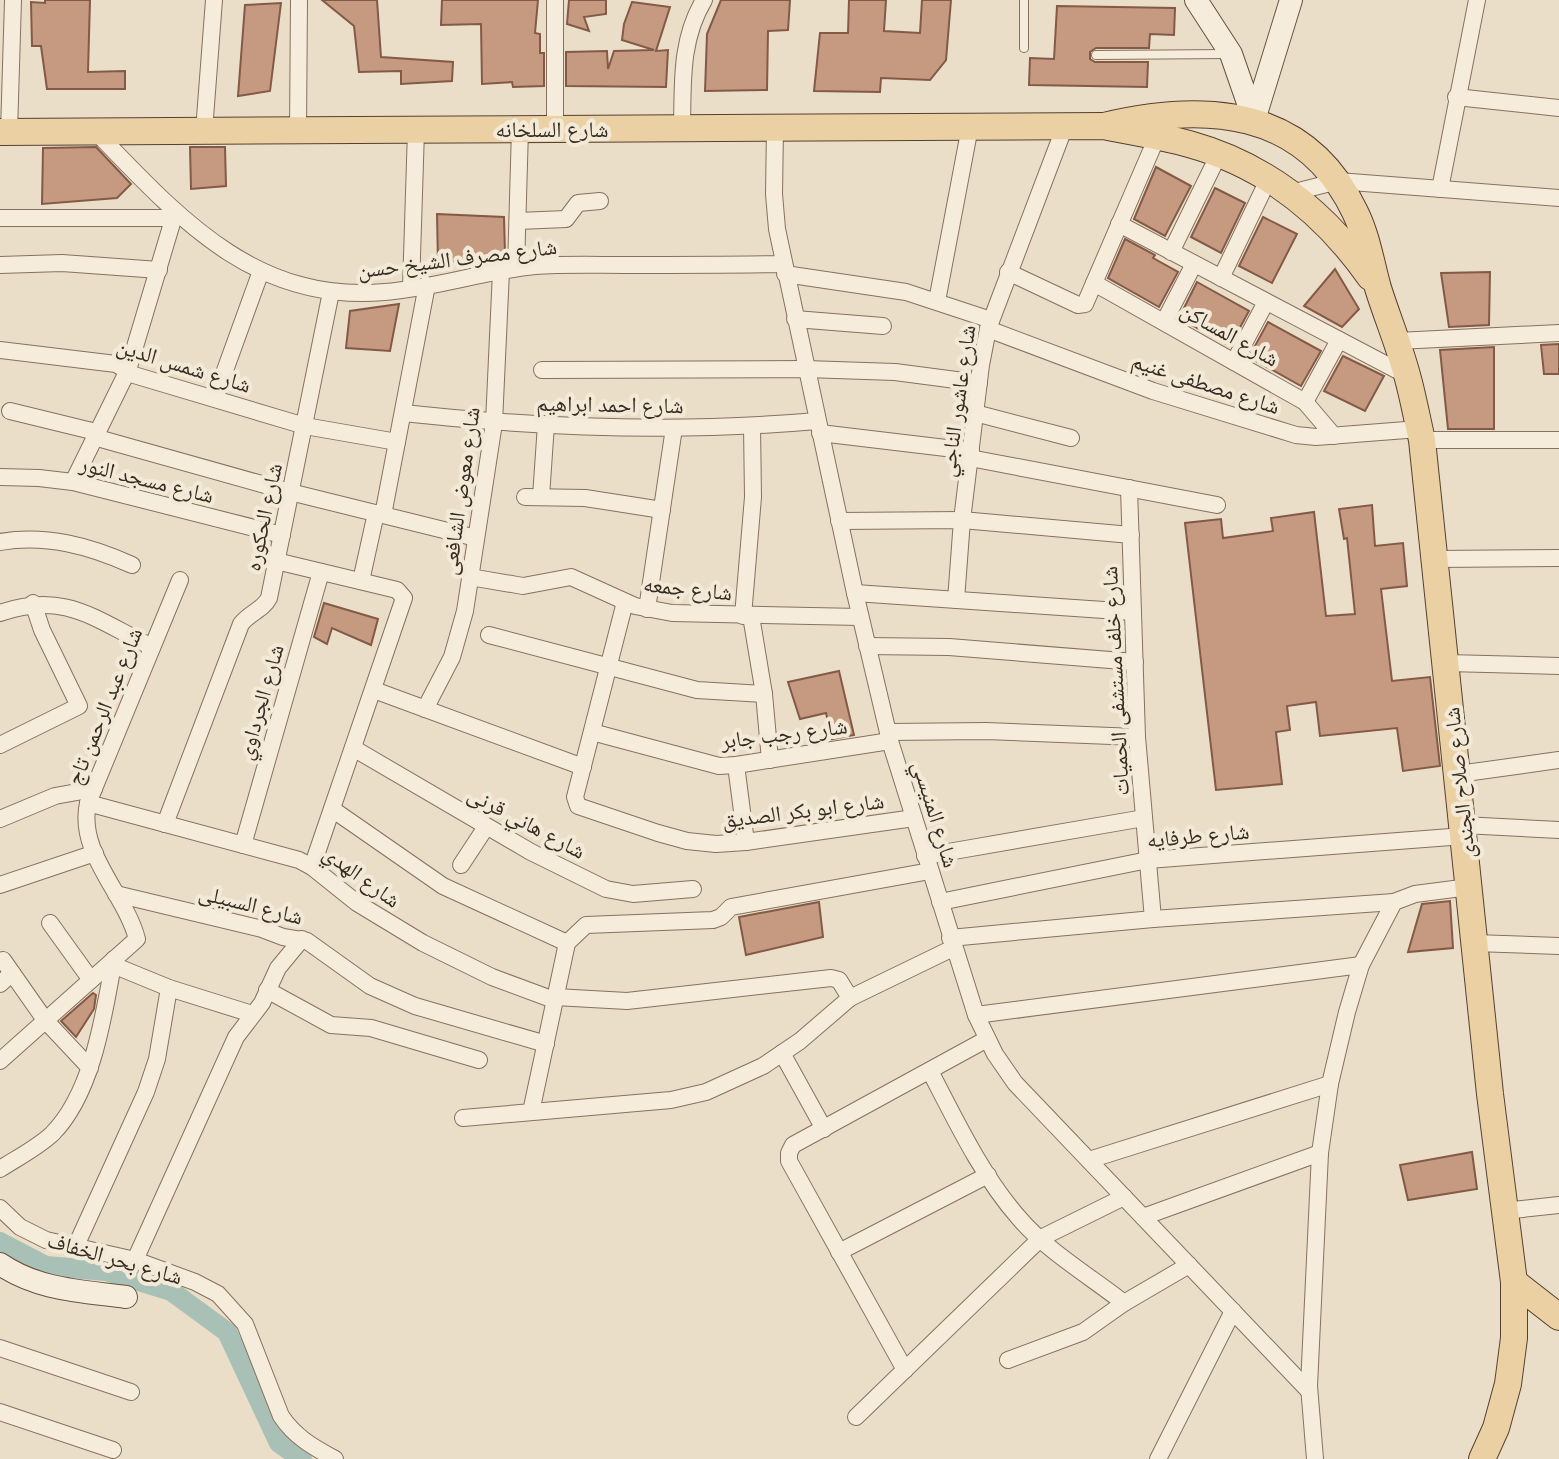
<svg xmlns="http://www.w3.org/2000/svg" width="1559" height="1459" viewBox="0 0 1559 1459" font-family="Merriweather,'Noto Naskh Arabic',serif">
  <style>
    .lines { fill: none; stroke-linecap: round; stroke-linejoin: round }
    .canal { stroke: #a9c0b7; stroke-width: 20 }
    .building { fill: #c69981; stroke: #835a46; stroke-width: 2 }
    .lane-casing { stroke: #86715e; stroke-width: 10 }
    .street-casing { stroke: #86715e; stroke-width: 18 }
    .secondary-casing { stroke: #685242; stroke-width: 24 }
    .primary-casing { stroke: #544032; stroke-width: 28 }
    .lane { stroke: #f6ecdb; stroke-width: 8 }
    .street { stroke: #f6ecdb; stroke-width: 16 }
    .secondary { stroke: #f6ecdb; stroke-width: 22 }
    .primary { stroke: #ebd0a4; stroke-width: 26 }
    .labels { text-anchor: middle; stroke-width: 8; stroke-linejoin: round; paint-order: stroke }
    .street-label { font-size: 22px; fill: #372a21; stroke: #f3e9d7 }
  </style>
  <rect width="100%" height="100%" fill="#ebdec8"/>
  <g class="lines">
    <!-- canal -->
    <polyline class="canal" points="0,1242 46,1266 106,1271 171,1291 227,1332 279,1443 302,1459"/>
  </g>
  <!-- building -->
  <g class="building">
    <polygon points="45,0 90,0 88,72 125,71 125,89 47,89 41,46 32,46 31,2 45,3"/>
    <polygon points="322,0 377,0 381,57 453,62 452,81 401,84 401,71 359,72 354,26"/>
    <polygon points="442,0 538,0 535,33 540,34 540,53 544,53 544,86 513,87 512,82 482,84 481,24 441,25"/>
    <polygon points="569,0 606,0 606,14 584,17 589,31 567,24"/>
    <polygon points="721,0 790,0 788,30 768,31 767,90 705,91 707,34"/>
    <polygon points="849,0 886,0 884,31 920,33 922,0 951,0 946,60 930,80 881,78 880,92 814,91 820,33 848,33"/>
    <polygon points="632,2 670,7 656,51 668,50 666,87 566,86 566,52 607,51 608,69 614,51 654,50 622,40 624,24"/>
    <polygon points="281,3 270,91 238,96 245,5"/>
    <polygon points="1057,6 1175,8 1174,35 1150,34 1149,48 1096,48 1090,52 1090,59 1095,62 1148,62 1147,87 1029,85 1030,58 1054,59"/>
    <polygon points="96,147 131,184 117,198 42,204 43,148"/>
    <polygon points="190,147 225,147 226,186 191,189"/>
    <polygon points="1156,167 1191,186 1165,236 1134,219"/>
    <polygon points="1215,188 1245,203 1221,253 1191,237"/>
    <polygon points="437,214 504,217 505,253 438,264"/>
    <polygon points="1263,217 1297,234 1272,283 1239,266"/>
    <polygon points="1125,239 1155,255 1153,258 1178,272 1159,307 1108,278"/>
    <polygon points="1335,269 1359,309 1342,327 1304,306"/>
    <polygon points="1490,272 1489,325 1449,327 1441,273"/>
    <polygon points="1197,282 1249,311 1230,346 1179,318"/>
    <polygon points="399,304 390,351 346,348 350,311"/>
    <polygon points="1268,322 1321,351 1301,386 1249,357"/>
    <polygon points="1559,344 1559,374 1544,374 1541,345"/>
    <polygon points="1494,347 1494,429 1448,429 1440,350"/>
    <polygon points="1343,356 1384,376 1365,411 1324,391"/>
    <polygon points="1372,505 1375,546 1403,543 1407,586 1381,589 1392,681 1430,677 1440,766 1403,771 1397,728 1320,736 1316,702 1287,706 1290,730 1276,732 1282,784 1216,790 1185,523 1221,519 1223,538 1273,531 1271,518 1314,512 1326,616 1355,614 1347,538 1344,539 1339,509"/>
    <polygon points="324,603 378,619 371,645 332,628 327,644 314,637"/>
    <polygon points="839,671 854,735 832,739 826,713 800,719 788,682"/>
    <polygon points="1450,901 1453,948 1408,952 1422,904"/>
    <polygon points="819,902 823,937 746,955 739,917"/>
    <polygon points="93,993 96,995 94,1009 76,1037 61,1021"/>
    <polygon points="1472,1152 1477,1189 1408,1200 1400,1165"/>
  </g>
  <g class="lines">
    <defs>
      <g id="lane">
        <polyline points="1024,48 1024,0"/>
        <polyline points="1096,55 1228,54"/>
      </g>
      <g id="street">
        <polyline points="555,0 555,129"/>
        <polyline points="1456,97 1559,108"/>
        <path d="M682,128C683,83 680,40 704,0"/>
        <polyline points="775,128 774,194 777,229 855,593 890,741 976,1015 995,1054 1015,1083 1309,1391"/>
        <polyline points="204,131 214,0"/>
        <polyline points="298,131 299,0"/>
        <polyline points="9,132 13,0"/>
        <path d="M96,132C178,217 255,304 385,292C436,288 484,271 535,266C565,264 595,265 625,265C678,265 730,265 783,264"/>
        <polyline points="1440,189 1477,0"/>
        <polyline points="1291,193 1338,181 1559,198"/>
        <polyline points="0,218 173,218"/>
        <polyline points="518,221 566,219 578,203 600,201"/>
        <polyline points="1119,224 1408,376"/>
        <polyline points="1171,252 1219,154"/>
        <polyline points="0,265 62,263 159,270"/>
        <polyline points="516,268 520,129"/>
        <polyline points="1008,272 1078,305 1085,304 1160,130"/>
        <polyline points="785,274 906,292 991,320"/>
        <polyline points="1221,278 1269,178"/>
        <polyline points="1094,283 1305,402 1334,436"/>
        <polyline points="411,288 416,130"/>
        <polyline points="937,301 970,127"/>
        <polyline points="795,319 883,326"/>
        <polyline points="1164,322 1194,264"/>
        <polyline points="988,329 1153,391 1296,435 1316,437 1419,429"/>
        <polyline points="1397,341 1559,333"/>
        <polyline points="0,350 116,364 134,375 305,426 397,442"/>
        <polyline points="1234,362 1266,302"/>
        <polyline points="542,370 806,369 895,372 979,383"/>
        <polyline points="215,398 261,271"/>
        <polyline points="1305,402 1339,340"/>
        <polyline points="10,411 96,432"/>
        <path d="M403,413C540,428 679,433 817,421"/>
        <polyline points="975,413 1071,438"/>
        <polyline points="820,433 971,451"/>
        <polyline points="94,437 290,492 476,538"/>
        <polyline points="1422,440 1559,440"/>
        <polyline points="970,458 1217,505"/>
        <polyline points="0,477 39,478 73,482 282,535"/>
        <polyline points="73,482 128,370 175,213"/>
        <polyline points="1129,488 1137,737 1153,919"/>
        <polyline points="525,497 585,498 662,510"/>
        <polyline points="541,497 546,424"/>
        <polyline points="383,515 427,285"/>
        <polyline points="839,521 962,520 1131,535"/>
        <path d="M0,542C46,534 90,546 132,565"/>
        <polyline points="1435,559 1559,558"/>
        <polyline points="276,561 397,590 404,598 312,867"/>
        <polyline points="470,577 523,586 571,577 635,606 672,613 860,617"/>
        <polyline points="361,581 376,513"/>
        <polyline points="855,593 1133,612"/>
        <polyline points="956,600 962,520 981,365 988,329 1065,126"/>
        <polyline points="625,602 575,797 578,806 658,833 687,841 716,844 746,842 914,818"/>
        <polyline points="647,609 674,428"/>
        <path d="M0,613C64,590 96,620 152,647"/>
        <polyline points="743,616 753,497 752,426"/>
        <polyline points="751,616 764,694 770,760"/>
        <polyline points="489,635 697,690 764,694"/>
        <polyline points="867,646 949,647 1135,662"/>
        <polyline points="1447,663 1559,666"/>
        <polyline points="374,690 583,767"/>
        <polyline points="425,709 452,657 465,611 494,423 501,271"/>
        <polyline points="592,732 719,766 736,765 890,741"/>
        <polyline points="888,732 986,731 1137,737"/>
        <polyline points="0,745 79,706 42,630 33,603"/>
        <polyline points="353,748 531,852 606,889 633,894 693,889"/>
        <polyline points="736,765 746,842"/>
        <polyline points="1458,774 1559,760"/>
        <polyline points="88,803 299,860 312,867 357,903 423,943 492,977 554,1000"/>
        <polyline points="332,809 443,886 567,943 586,925 713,920 721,917 731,907 930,871"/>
        <polyline points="0,819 55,796 94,789"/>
        <path d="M165,824L241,624C249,613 263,610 269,598L331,292"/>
        <polyline points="1463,825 1559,830"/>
        <polyline points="243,845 321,572"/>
        <polyline points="925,856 1144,818"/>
        <polyline points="461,865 486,827"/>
        <polyline points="0,885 95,853"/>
        <polyline points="116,894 262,929 283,937 307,941 370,986 415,1006 546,1044"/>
        <polyline points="940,902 1148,860 1464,836"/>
        <polyline points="50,923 91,980"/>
        <polyline points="950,938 1153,919 1394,902"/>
        <polyline points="1474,943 1559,946"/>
        <polyline points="3,960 45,1020 90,1068"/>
        <polyline points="113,965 169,988 252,1014"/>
        <polyline points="0,984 12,973"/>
        <polyline points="267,990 331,1025 371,1028 479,1060"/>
        <polyline points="555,997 627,1001 831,978 839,980 850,998 953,948"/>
        <polyline points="976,1015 1361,965"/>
        <polyline points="782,1053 824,1129"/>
        <path d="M0,1061L137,939C125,893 77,853 88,803L180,580"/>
        <path d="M930,1071C956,1121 982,1176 1019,1218C1046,1250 1091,1277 1124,1303"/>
        <polyline points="531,1112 567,943"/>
        <polyline points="463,1118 671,1100 706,1092 763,1066 800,1041 850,998"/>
        <polyline points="1089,1160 1330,1084"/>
        <path d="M0,1169C17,1158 37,1148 52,1134C93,1093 104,1014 114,959"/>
        <path d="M0,1208L20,1227L46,1240L135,1260L195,1282L218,1294L245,1324L281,1416C295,1437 313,1447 335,1459"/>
        <polyline points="1504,1211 1559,1205"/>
        <polyline points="1143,1217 1320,1153"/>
        <polyline points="75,1248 146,1092 157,1059 169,988"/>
        <polyline points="839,1252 988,1175"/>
        <polyline points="135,1260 236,1037 262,1003 278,968 302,939"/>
        <polyline points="0,1348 131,1392"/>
        <polyline points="1008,1360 1083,1332 1124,1303 1189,1265"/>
        <polyline points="905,1370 789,1161 789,1153 793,1145 987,1039"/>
        <polyline points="0,1412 113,1450"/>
        <polyline points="856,1417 1041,1238 1124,1197"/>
        <polyline points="1158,1459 1233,1311"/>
        <polyline points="1315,1459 1309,1386 1320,1153 1330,1084 1347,1012 1361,965 1394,902 1415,894 1469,887"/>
      </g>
      <g id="secondary">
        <polyline points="1196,0 1231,54 1254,120"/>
        <polyline points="1254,120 1291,0"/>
        <path d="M0,1264C38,1290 81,1291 126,1297"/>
      </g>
      <g id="primary">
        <path d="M1104,126C1204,102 1305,107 1355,212C1367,236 1371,263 1378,288C1387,317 1399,345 1407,375C1413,396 1417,419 1422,440L1490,1094L1514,1282V1338L1508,1384L1496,1428L1482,1459"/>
        <path d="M0,132L1104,126C1132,132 1161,136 1189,144C1265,165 1325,213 1370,277"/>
        <polyline points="1514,1282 1559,1317"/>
      </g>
    </defs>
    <!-- lane casing -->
    <use href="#lane" class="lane-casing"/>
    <!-- street casing -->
    <use href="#street" class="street-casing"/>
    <!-- secondary casing -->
    <use href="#secondary" class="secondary-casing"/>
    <!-- primary casing -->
    <use href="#primary" class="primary-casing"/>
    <!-- lane -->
    <use href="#lane" class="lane"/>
    <!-- street -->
    <use href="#street" class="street"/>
    <!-- secondary -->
    <use href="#secondary" class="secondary"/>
    <!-- primary -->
    <use href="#primary" class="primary"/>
  </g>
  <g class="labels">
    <!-- street labels -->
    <g class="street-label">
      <text x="552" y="137">شارع السلخانه</text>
      <text transform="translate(457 258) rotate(-7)" y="8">شارع مصرف الشيخ حسن</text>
      <text transform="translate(1230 334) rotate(29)" y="8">شارع المساكن</text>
      <text transform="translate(184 365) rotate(17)" y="8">شارع شمس الدين</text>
      <text transform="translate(1206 383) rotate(18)" y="8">شارع مصطفى غنيم</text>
      <text transform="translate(957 401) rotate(-82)" y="8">شارع عاشور الناجي</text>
      <text transform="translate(610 404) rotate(1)" y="8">شارع احمد ابراهيم</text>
      <text transform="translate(147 479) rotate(14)" y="8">شارع مسجد النور</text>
      <text transform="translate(460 491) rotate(-82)" y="8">شارع معوض الشافعى</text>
      <text transform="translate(263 517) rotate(-78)" y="8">شارع الحكوره</text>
      <text transform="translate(688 588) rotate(6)" y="8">شارع جمعه</text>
      <text transform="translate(1115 681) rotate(-93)" y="8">شارع خلف مستشفى الحميات</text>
      <text transform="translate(260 702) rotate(-74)" y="8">شارع الجرداوي</text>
      <text transform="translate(104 706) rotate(-68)" y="8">شارع عبد الرحمن تاج</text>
      <text transform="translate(784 733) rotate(-7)" y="8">شارع رجب جابر</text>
      <text transform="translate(1459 783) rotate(-96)" y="8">شارع صلاح الجندى</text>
      <text transform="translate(803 810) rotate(-7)" y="8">شارع ابو بكر الصديق</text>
      <text transform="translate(936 814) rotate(73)" y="8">شارع المنيسي</text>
      <text transform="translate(527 822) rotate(28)" y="8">شارع هاني قرنى</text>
      <text transform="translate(1198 835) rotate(-5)" y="8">شارع طرفايه</text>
      <text transform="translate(362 876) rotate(36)" y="8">شارع الهدي</text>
      <text transform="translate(251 904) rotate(14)" y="8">شارع السبيلى</text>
      <text transform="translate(115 1258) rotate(16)" y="8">شارع بحر الخفاف</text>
    </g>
  </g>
</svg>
